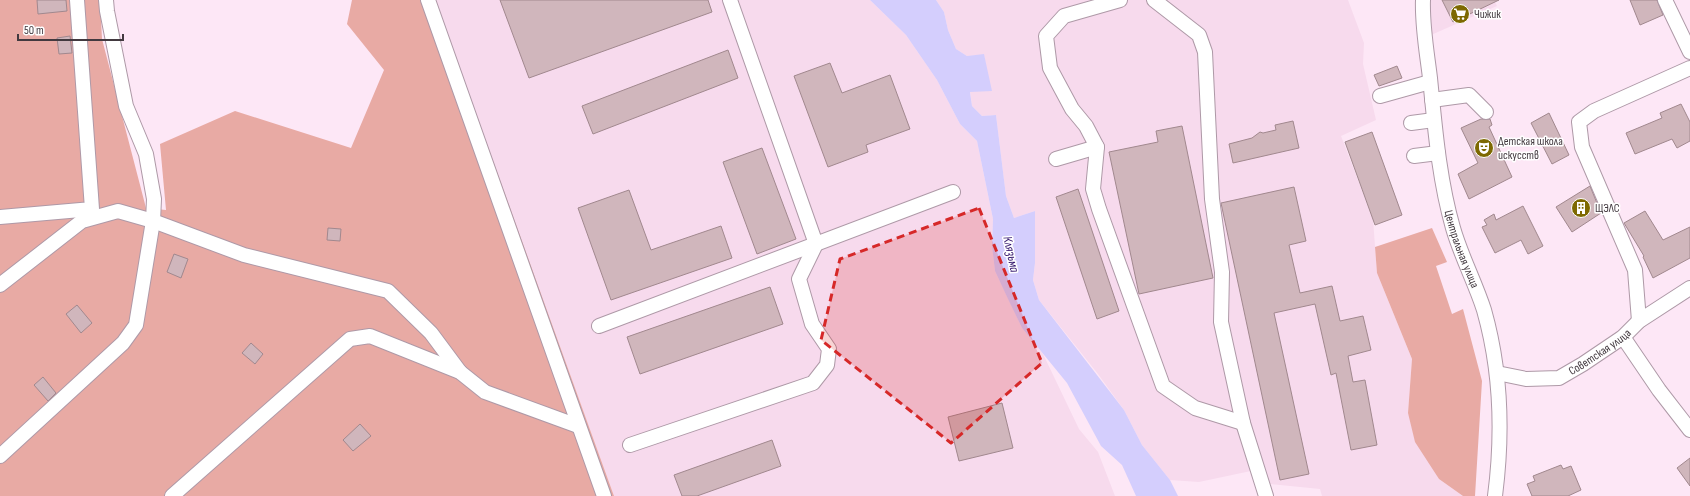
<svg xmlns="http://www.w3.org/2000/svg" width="1690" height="496" viewBox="0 0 1690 496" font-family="'Sofia Sans Condensed',sans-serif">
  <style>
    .built { fill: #f7daed }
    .green { fill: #e8aaa4 }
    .water { fill: #d4cefd }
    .building { fill: #d0b6bc; stroke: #a1888e }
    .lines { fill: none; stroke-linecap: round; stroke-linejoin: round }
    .minor-casing { stroke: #ae99a7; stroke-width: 16 }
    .minor { stroke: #fff; stroke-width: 14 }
    .marked { fill: #d62828; fill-opacity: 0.2; stroke: #d62828; stroke-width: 3; stroke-dasharray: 8 5; stroke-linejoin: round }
    .labels { text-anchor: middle; stroke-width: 3; stroke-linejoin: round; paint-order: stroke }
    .poi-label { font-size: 12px; fill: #42393f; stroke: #fff; text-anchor: start }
    .street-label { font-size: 12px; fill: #42393f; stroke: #fff }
    .water-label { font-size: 13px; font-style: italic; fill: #33156c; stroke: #fff }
  </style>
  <rect width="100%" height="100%" fill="#fde7f6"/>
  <!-- built -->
  <g class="built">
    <polygon points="435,0 870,0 906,35 937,80 960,124 977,141 993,219 992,246 995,271 1022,328 1043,354 1079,429 1098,452 1115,496 614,496"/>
    <polygon points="936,0 1348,0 1364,43 1363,64 1376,120 1341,136 1373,219 1377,273 1412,359 1408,413 1439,479 1463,496 1322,496 1320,489 1270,484 1265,468 1199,482 1170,480 1142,445 1124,410 1098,374 1039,300 1033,280 1035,263 1035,211 1014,218 1006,196 996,115 982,116 972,106 970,91 991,91 984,55 967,56 956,49 948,30 944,12"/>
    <polygon points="1429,0 1494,0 1497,6 1431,35"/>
  </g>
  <!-- green -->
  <g class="green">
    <polygon points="0,0 100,0 102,39 146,208 166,210 160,144 235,111 351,148 384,70 347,24 352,0 435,0 614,496 0,496"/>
    <polygon points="1432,228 1447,262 1436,266 1452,314 1463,309 1482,381 1475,496 1463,496 1439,479 1415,442 1408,413 1412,359 1377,273 1375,247"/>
  </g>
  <!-- water -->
  <polygon class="water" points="870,0 936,0 944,12 948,30 956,49 967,56 984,54 992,91 970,92 972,106 982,116 996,115 1006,196 1014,218 1035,211 1035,263 1033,280 1039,300 1124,410 1142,445 1170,480 1178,496 1136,496 1122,465 1101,446 1067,383 1022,328 1008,299 995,271 992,246 993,219 977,141 960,124 937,80 906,35"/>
  <!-- building -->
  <g class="building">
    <polygon points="37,0 66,0 67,11 38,14"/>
    <polygon points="500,0 708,0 712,12 529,78"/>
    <polygon points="1442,0 1499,0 1453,22"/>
    <polygon points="1630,0 1657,0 1663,15 1640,25"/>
    <polygon points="70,36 72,53 59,54 57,38"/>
    <polygon points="728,50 738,78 593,134 582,106"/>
    <polygon points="830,63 842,93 890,75 910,129 866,145 868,152 828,167 794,76"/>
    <polygon points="1397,66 1402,78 1379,86 1374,75"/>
    <polygon points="1681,104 1690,122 1690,141 1677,148 1672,139 1635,154 1626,133 1662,118 1660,113"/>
    <polygon points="1549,113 1569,155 1552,164 1531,123"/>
    <polygon points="1481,119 1490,119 1492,125 1489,127 1512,177 1469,199 1458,174 1478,163 1461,128"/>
    <polygon points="1293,121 1299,148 1233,163 1229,144 1252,138 1260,132 1263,133 1276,130 1275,125"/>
    <polygon points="1182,126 1213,278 1139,294 1109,152 1158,142 1156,131"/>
    <polygon points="1372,132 1402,215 1375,225 1345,142"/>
    <polygon points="762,148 796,239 757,254 723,162"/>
    <polygon points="1590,186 1601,213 1572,232 1556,207"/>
    <polygon points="1294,187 1306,241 1289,245 1300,293 1332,286 1340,321 1363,316 1371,350 1348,356 1353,382 1365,380 1377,445 1351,450 1336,373 1331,375 1315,304 1274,313 1309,474 1280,480 1221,203"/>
    <polygon points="1078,189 1119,311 1097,319 1056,197"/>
    <polygon points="629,190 651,250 721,226 732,258 611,300 578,208"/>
    <polygon points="1523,206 1543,246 1528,254 1521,240 1495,253 1482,227 1487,225 1484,220 1494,214 1496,220"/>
    <polygon points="1645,211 1663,240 1690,227 1690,258 1653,278 1643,257 1644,256 1624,223"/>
    <polygon points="328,228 341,229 340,241 327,240"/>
    <polygon points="174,254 188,259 181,278 167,272"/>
    <polygon points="770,287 783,324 640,374 627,337"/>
    <polygon points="77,305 92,323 81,333 66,314"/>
    <polygon points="251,343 263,354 255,364 242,353"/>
    <polygon points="43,377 56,393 48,401 34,385"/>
    <polygon points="1002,403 1013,448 959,461 948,417"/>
    <polygon points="360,424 371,436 353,451 343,440"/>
    <polygon points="772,440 781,466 697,496 682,496 674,475"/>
    <polygon points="1690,458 1690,486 1677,468"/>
    <polygon points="1561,465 1563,469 1571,466 1581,490 1568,496 1532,496 1527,484 1535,481 1533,476"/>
  </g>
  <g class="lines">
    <defs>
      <g id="minor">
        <polyline points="428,0 604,496"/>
        <polyline points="1120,0 1064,16 1046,36 1050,68 1072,109 1086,126 1097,147 1093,189 1099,209 1163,386 1195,408 1243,423"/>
        <polyline points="1154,0 1199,35 1205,52 1212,199 1222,272 1221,322 1243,423 1266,496"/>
        <path id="s1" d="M1423,0C1422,26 1427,53 1430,78C1435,128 1439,179 1453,228C1461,256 1475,282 1484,310C1501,370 1503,434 1495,496"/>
        <polyline points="1665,0 1690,52"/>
        <polyline points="1380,96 1430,82"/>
        <polyline points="1432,100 1469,95 1486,112"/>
        <polyline points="1411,123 1434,120"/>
        <polyline points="1414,156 1438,153"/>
        <polyline points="1056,159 1097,147"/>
        <polyline points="0,217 92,209 77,0"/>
        <polyline points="0,285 82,221 118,211 153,221 244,255 388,291 431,333 460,372"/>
        <polyline points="1639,321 1635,270 1582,147 1579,122 1594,111 1690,68"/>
        <polyline points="599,326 953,192"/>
        <polyline points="1623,337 1659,390 1690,430"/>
        <path id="s2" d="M1497,373L1526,379L1559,378L1583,364L1623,337L1639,321L1690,288"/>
        <polyline points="630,445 813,383 827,365 829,349 812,324 799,279 816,244 730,0"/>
        <polyline points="0,456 123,343 136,325 153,221 154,199 146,154 126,106 107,11 106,0"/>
        <polyline points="172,496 350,339 370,336 460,372 485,392 578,426"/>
      </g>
    </defs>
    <!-- minor casing -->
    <use href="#minor" class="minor-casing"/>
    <!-- minor -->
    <use href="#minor" class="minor"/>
  </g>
  <!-- marked area -->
  <path class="marked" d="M979,208L1042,363L951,443L821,340L840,259Z"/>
  <!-- icons -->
  <defs>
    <symbol id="supermarket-disc" viewBox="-11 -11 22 22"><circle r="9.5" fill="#7d6901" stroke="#fff"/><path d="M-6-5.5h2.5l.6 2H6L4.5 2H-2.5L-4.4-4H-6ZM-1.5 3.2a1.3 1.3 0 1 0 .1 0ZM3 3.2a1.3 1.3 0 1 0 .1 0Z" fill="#fff"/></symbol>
    <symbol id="theatre-disc" viewBox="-11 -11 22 22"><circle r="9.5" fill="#7d6901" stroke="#fff"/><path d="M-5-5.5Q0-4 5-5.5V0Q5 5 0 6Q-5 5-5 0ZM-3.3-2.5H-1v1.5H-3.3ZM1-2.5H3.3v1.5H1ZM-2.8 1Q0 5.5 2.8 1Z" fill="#fff"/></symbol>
    <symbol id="building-disc" viewBox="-11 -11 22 22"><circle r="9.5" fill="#7d6901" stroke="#fff"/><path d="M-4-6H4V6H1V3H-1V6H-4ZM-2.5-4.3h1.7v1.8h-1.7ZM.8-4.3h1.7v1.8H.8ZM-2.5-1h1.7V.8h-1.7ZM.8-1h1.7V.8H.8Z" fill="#fff"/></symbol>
  </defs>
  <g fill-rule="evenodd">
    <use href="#supermarket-disc" x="1449" y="3" width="22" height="22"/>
    <use href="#theatre-disc" x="1473" y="137" width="22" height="22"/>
    <use href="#building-disc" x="1570" y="197" width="22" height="22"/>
  </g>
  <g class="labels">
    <!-- poi labels -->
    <g class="poi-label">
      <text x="1474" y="18">Чижик</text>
      <text x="1498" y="145">Детская школа<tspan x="1498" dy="14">искусств</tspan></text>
      <text x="1595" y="212">ЩЭЛС</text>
    </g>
    <!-- street labels -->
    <g class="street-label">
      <text dy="4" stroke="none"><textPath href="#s1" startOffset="253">Центральная улица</textPath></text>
      <text dy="4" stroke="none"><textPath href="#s2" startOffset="111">Советская улица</textPath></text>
    </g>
    <!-- water labels -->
    <g class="water-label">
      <text transform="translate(1012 254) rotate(78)" y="5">Клязьма</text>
    </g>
  </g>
  <!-- scale -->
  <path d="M18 34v6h105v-6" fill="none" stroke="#42393f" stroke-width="2"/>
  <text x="24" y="34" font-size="12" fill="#42393f" stroke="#ffffff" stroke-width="3" paint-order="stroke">50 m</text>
</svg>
